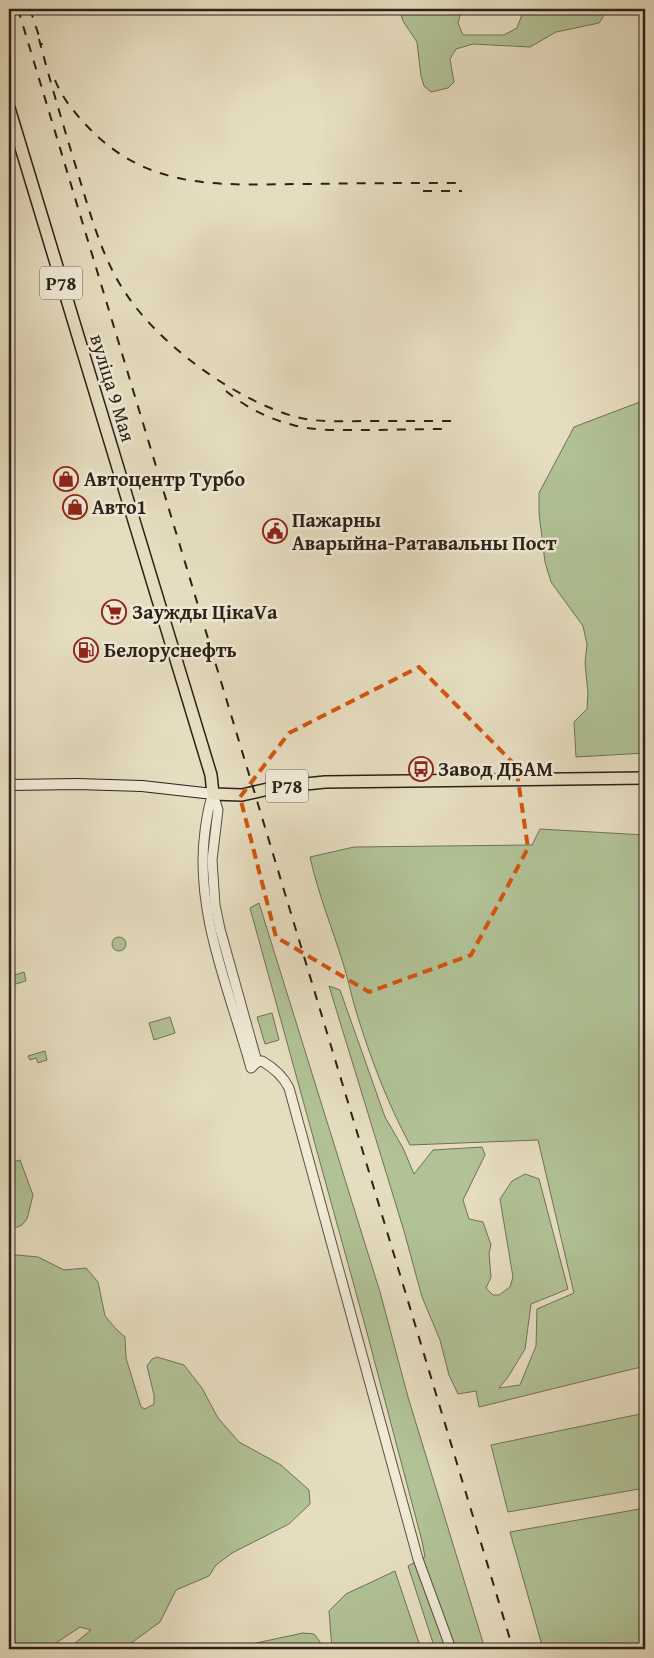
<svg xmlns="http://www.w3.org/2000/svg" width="654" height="1658" viewBox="0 0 654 1658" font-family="'Gentium Book Plus',serif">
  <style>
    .green { fill: #b1c296; stroke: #6e7258 }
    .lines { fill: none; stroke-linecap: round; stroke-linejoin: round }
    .tertiary-casing { stroke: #5a5143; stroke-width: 11 }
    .secondary-casing { stroke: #2b2219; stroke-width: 12 }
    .primary-casing { stroke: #2b2219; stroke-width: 14 }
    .tertiary { stroke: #efe9d6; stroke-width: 9 }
    .secondary { stroke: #efe9d6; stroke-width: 10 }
    .primary { stroke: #e6ddc0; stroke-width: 11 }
    .rail { stroke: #2b2219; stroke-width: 2; stroke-dasharray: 9 9; stroke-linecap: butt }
    .marked { fill: none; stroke: #d5540d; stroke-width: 4; stroke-dasharray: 10 6; stroke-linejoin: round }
    .labels { text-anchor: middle; stroke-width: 5; stroke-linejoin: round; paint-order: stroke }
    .shield { fill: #efe9d6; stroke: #665e52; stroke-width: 1 }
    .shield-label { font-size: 19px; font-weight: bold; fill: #2b2219 }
    .street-label { font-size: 20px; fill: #2b2219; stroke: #efe9d6 }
    .poi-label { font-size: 20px; font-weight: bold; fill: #2b2219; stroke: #efe9d6; text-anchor: start }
  </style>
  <rect width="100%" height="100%" fill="#e6ddc0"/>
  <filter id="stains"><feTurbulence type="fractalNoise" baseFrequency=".004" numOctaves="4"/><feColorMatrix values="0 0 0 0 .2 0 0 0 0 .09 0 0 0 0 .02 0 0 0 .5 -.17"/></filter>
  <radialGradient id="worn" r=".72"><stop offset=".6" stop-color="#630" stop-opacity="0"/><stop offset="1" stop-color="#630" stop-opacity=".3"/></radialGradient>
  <!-- green -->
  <g class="green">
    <polygon points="399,9 477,9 461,12 458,23 463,35 504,35 517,28 524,9 603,9 603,17 599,23 556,32 530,47 473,44 456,49 450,59 454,82 448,88 431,92 424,86 421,76 417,42 403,21"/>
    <polygon points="645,400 645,753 576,757 574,722 587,709 588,693 585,663 587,644 583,626 551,582 545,562 539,513 539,493 574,427"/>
    <path d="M540,829L645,835V989L642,992V1017L645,1028V1366L479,1407L476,1391L458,1394L449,1375L440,1340L422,1297L404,1231L329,986L340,990L385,1117L403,1148L414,1174L433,1150L482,1147L485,1155L463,1200L469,1219L483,1222L491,1245L489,1253L491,1277L486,1288L493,1295H499L510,1287L513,1277L500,1199L512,1181L525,1174L539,1179L568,1289L531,1304L525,1349L508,1377L499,1388L520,1385L536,1346L537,1309L574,1293L538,1140L410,1145C387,1102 370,1057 356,1011C351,995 348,978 343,963C332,928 318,893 310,857L354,847L532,845Z"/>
    <polygon points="259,903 380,1292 408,1397 485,1649 435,1649 408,1566 425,1557 422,1541 366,1329 250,908"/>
    <circle cx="119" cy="944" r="7"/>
    <polygon points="24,972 26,981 9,986 9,977"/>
    <polygon points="272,1013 279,1040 265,1044 257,1017"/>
    <polygon points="170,1017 175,1033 154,1040 149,1023"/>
    <polygon points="45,1051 47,1060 38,1063 36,1058 30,1060 28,1056"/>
    <polygon points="20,1160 33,1195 27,1219 22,1225 15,1228 9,1222 9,1163"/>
    <polygon points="17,1255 38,1257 64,1270 86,1268 98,1282 105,1316 117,1330 125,1337 126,1358 141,1407 145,1409 154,1404 154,1395 147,1366 152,1359 157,1357 184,1365 202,1388 218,1418 239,1442 281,1465 309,1490 310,1504 289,1524 232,1553 216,1565 209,1576 176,1590 160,1622 123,1649 110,1643 106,1649 68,1649 91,1630 80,1627 53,1645 42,1649 9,1649 9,1367 11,1351 10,1336 13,1324 13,1305 9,1289 9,1257"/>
    <polygon points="645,1413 645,1488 508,1512 491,1445"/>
    <polygon points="645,1508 645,1649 543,1649 510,1532"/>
    <polygon points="395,1571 421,1649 332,1649 329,1611 346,1594"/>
    <polygon points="303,1633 314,1634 320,1642 322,1649 228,1649"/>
  </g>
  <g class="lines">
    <defs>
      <g id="tertiary">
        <path d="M213,794C208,806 207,818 205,831C194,912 230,991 251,1068L257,1062"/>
        <polyline points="213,794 218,810 212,860 215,905 220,929 257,1062"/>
        <path d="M257,1062L262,1061C274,1068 283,1076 289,1088L418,1559L451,1649"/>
      </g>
      <polyline id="secondary" points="9,785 77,784 142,786 213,794"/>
      <polyline id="primary" points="9,108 211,775 213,794 242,795 277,787 325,782 645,778"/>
    </defs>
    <!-- tertiary casing -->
    <use href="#tertiary" class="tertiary-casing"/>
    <!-- secondary casing -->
    <use href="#secondary" class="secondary-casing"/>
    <!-- primary casing -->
    <use href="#primary" class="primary-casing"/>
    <!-- tertiary -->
    <use href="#tertiary" class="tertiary"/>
    <!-- secondary -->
    <use href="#secondary" class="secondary"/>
    <!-- primary -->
    <use href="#primary" class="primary"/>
    <!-- rail -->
    <g class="rail">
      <polyline points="18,9 513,1649"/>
      <polyline points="30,9 42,45"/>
      <path d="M39,39C51,85 65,131 79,177C90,213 102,257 123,289C156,343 235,400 296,417C320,423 344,421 368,421C396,421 423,421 451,421"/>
      <path d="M55,80C62,98 74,112 87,126C151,194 226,184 311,184C360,183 410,183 459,183"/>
      <polyline points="423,191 462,191"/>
      <path d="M226,391C245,407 269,419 293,425C315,431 339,430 362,430C388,430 415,429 442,429"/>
    </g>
  </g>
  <!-- marked area -->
  <path class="marked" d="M419,667L516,766L528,848L471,955L369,992L276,937L240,797L289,733Z"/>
  <!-- icons -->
  <defs>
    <symbol id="shop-ring" viewBox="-11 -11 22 22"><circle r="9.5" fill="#efe9d6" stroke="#8f2418" stroke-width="1.5"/><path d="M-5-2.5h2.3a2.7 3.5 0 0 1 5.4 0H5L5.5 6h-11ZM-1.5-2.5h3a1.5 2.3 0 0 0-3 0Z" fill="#8f2418"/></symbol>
    <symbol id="civic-ring" viewBox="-11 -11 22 22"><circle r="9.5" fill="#efe9d6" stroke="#8f2418" stroke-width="1.5"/><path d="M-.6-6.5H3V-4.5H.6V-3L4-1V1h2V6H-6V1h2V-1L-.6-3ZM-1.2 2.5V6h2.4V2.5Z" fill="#8f2418"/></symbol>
    <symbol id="supermarket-ring" viewBox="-11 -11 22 22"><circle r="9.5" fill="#efe9d6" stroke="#8f2418" stroke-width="1.5"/><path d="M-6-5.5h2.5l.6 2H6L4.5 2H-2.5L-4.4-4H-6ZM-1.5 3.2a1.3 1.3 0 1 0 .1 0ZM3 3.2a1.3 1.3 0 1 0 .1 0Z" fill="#8f2418"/></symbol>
    <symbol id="fuel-ring" viewBox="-11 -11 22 22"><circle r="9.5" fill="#efe9d6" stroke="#8f2418" stroke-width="1.5"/><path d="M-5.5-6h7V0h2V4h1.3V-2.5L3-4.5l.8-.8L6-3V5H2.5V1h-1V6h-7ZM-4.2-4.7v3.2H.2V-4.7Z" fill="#8f2418"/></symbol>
    <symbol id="bus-ring" viewBox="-11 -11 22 22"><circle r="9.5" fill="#efe9d6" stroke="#8f2418" stroke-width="1.5"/><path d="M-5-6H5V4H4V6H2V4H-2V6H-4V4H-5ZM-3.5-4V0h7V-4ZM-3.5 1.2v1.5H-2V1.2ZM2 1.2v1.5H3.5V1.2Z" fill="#8f2418"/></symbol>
  </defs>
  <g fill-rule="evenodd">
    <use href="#shop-ring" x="52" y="465" width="28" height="28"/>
    <use href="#shop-ring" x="61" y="493" width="28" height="28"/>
    <use href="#civic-ring" x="261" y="517" width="28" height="28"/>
    <use href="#supermarket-ring" x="100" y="598" width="28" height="28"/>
    <use href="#fuel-ring" x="72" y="636" width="28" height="28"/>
    <use href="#bus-ring" x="407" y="755" width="28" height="28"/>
  </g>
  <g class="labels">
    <!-- shield labels -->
    <g class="shield">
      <rect x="40" y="266.5" width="42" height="33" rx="4"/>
      <rect x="266" y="769.5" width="42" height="33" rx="4"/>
    </g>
    <g class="shield-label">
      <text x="61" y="290">Р78</text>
      <text x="287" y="793">Р78</text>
    </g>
    <!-- street labels -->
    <g class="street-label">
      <text transform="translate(113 388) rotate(73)" y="7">вуліца 9 Мая</text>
    </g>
    <!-- poi labels -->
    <g class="poi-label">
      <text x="84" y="486">Автоцентр Турбо</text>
      <text x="92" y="514">Авто1</text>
      <text x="292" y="527">Пажарны<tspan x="292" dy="23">Аварыйна-Ратавальны Пост</tspan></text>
      <text x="132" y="619">Заужды ЦікаVа</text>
      <text x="104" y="657">Белоруснефть</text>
      <text x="438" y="776">Завод ДБАМ</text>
    </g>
  </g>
  <!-- margin -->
  <rect width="654" height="1658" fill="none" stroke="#e6ddc0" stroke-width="30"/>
  <rect x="10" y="10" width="634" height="1638" fill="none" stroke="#2b2219" stroke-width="2.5"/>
  <rect x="15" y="15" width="624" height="1628" fill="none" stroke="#2b2219"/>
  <rect width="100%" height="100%" filter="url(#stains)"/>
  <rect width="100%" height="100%" fill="url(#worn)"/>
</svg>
